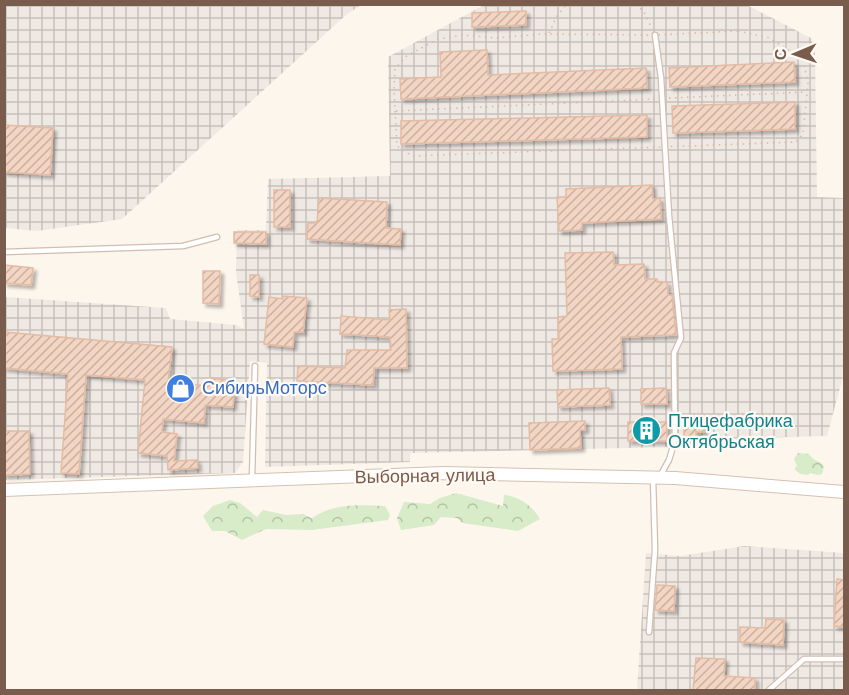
<svg xmlns="http://www.w3.org/2000/svg" width="849" height="695" viewBox="0 0 849 695" font-family="'Work Sans',sans-serif">
  <style>
    .industrial { fill: url(#industrial-grid) }
    .forest { fill: url(#forest-crowns) }
    .building { fill: url(#building-hatch); stroke: #e6bba3; stroke-width: 1.5; filter: url(#shadow) }
    .lines { fill: none; stroke-linecap: round; stroke-linejoin: round }
    .service-casing { stroke: #d1beb0; stroke-width: 7 }
    .secondary-casing { stroke: #d6c0b0; stroke-width: 14 }
    .path { stroke: #d9b8a5; stroke-width: 1.5; stroke-dasharray: 1.5 4.5; stroke-linecap: butt }
    .service { stroke: #fff; stroke-width: 4.5 }
    .secondary { stroke: #fff; stroke-width: 12 }
    .labels { text-anchor: middle; stroke-width: 4.5; stroke-linejoin: round; paint-order: stroke }
    .shop-label { font-size: 18px; fill: #366cbe; stroke: #fffaf3; text-anchor: start }
    .culture-label { font-size: 18px; fill: #0d838f; stroke: #fffaf3; text-anchor: start }
    .street-label { font-size: 18px; fill: #7a5c4d; stroke: #fffaf3 }
  </style>
  <defs>
    <pattern id="industrial-grid" width="8" height="8" patternUnits="userSpaceOnUse" patternTransform="scale(1.5)"><rect width="8" height="8" fill="#efe9e4"/><path d="M0 4h8M4 0v8" fill="none" stroke="#c7c0bb"/></pattern>
    <pattern id="forest-crowns" width="20" height="18" patternUnits="userSpaceOnUse" patternTransform="scale(1.5)"><rect width="20" height="18" fill="#d8ecc9"/><path d="M2 6a3 3 0 1 1 6 0M12 15a3 3 0 1 1 6 0" fill="none" stroke="#b4c2a5"/></pattern>
    <pattern id="building-hatch" width="6" height="6" patternUnits="userSpaceOnUse" patternTransform="scale(1.5)"><rect width="6" height="6" fill="#f3d5c3"/><path d="M-1 1l2-2M0 6l6-6M5 7l2-2" fill="none" stroke="#cab0a1"/></pattern>
    <filter id="shadow"><feDropShadow dx="3.5" dy="3.5" stdDeviation="1.5" flood-color="#0004"/></filter>
  </defs>
  <rect width="100%" height="100%" fill="#fdf6ec"/>
  <!-- industrial -->
  <g class="industrial">
    <polygon points="4,5 361,5 346,15 122,219 37,231 5,228"/>
    <polygon points="484,5 747,5 811,38 815,49 817,197 844,198 844,373 827,436 676,440 672,447 410,453 410,462 265,467 267,363 250,361 243,462 235,473 5,480 4,297 166,308 170,319 236,325 244,329 236,272 237,230 266,230 268,179 390,176 388,57"/>
    <polygon points="744,546 844,553 844,690 637,690 646,553 680,556"/>
  </g>
  <!-- forest -->
  <g class="forest">
    <path d="M798,453L809,454C813,461 819,460 824,466L822,474L818,475L810,473L808,475L800,474L794,469L797,466L794,459Z"/>
    <path d="M456,493L503,506L504,495C518,496 532,505 540,519L518,531L462,523L457,518L441,517L434,525L401,530L397,518L404,502L430,504L440,498Z"/>
    <path d="M230,500L240,503L257,517L263,510L286,515L303,514L312,518C334,503 359,505 385,506L390,515L388,520L312,530L266,529L242,540L225,531H212L203,516L213,506Z"/>
  </g>
  <!-- building -->
  <g class="building">
    <polygon points="526,11 526,25 472,27 472,13"/>
    <polygon points="487,50 488,75 646,68 647,88 401,99 400,79 441,77 440,52"/>
    <polygon points="794,62 795,82 670,87 669,68"/>
    <polygon points="795,102 795,129 673,133 672,106"/>
    <polygon points="647,115 647,137 401,144 401,121"/>
    <polygon points="4,125 53,128 50,175 4,172"/>
    <polygon points="652,185 653,199 660,198 661,219 582,223 582,230 559,231 557,197 566,197 566,189"/>
    <rect x="274" y="190" width="16" height="37"/>
    <polygon points="319,198 387,202 386,228 401,229 400,245 307,239 308,223 317,223"/>
    <polygon points="234,232 266,232 266,244 234,243"/>
    <polygon points="613,252 614,265 644,264 645,279 657,279 657,282 667,282 668,295 672,295 676,335 621,337 622,369 553,371 552,339 559,339 558,317 567,316 565,253"/>
    <polygon points="4,265 33,268 31,285 4,283"/>
    <polygon points="203,271 220,271 219,304 203,303"/>
    <polygon points="250,275 259,275 259,297 250,296"/>
    <polygon points="283,296 307,298 303,332 294,332 293,347 264,344 269,297 283,299"/>
    <polygon points="406,309 407,368 374,368 373,385 297,381 298,366 345,368 347,350 391,350 390,337 340,334 341,316 390,320 389,310"/>
    <polygon points="4,332 172,347 168,382 209,386 210,378 235,381 233,407 205,405 204,423 163,419 162,432 177,434 174,461 197,460 198,468 168,470 167,456 138,453 145,380 86,375 79,474 61,473 68,374 4,368"/>
    <polygon points="609,388 610,405 558,407 557,390"/>
    <polygon points="666,388 667,404 641,404 641,389"/>
    <polygon points="697,415 704,415 704,432 696,432 696,439 684,438 684,427 693,427 693,421 697,421"/>
    <polygon points="585,421 585,430 580,430 581,448 530,450 529,423"/>
    <rect x="628" y="422" width="39" height="19"/>
    <polygon points="4,431 29,431 30,474 4,475"/>
    <polygon points="837,579 844,580 844,627 834,626"/>
    <polygon points="657,585 675,586 674,611 655,610"/>
    <polygon points="766,619 784,620 783,645 740,642 740,627 765,628"/>
    <polygon points="696,658 725,659 724,676 755,678 755,690 693,690"/>
  </g>
  <g class="lines">
    <defs>
      <g id="service">
        <polyline points="655,35 661,78 669,216 681,338 674,353 675,440 669,460 660,476"/>
        <polyline points="4,252 183,246 217,237"/>
        <polyline points="252,478 255,366"/>
        <polyline points="649,632 655,550 653,478"/>
        <polyline points="769,690 804,659 844,659"/>
      </g>
      <polyline id="secondary" points="4,490 444,473 675,478 844,492"/>
    </defs>
    <!-- service casing -->
    <use href="#service" class="service-casing"/>
    <!-- secondary casing -->
    <use href="#secondary" class="secondary-casing"/>
    <!-- path -->
    <g class="path">
      <polyline points="636,4 644,12 652,29"/>
      <polygon points="738,31 767,37 803,59 808,83 803,134 796,142 412,156 397,146 394,89 395,69 405,57 438,39 462,35 496,38 541,34 655,35"/>
      <polyline points="549,33 557,16 567,4"/>
      <polyline points="669,98 807,92"/>
      <polyline points="396,111 655,99"/>
    </g>
    <!-- service -->
    <use href="#service" class="service"/>
    <!-- secondary -->
    <use href="#secondary" class="secondary"/>
  </g>
  <!-- icons -->
  <defs>
    <symbol id="shop-disc" viewBox="-11 -11 22 22"><circle r="9.5" fill="#3f7fe0" stroke="#fffaf3"/><path d="M-5-2.5h2.3a2.7 3.5 0 0 1 5.4 0H5L5.5 6h-11ZM-1.5-2.5h3a1.5 2.3 0 0 0-3 0Z" fill="#fff"/></symbol>
    <symbol id="building-disc" viewBox="-11 -11 22 22"><circle r="9.5" fill="#0f9aa8" stroke="#fffaf3"/><path d="M-4-6H4V6H1V3H-1V6H-4ZM-2.5-4.3h1.7v1.8h-1.7ZM.8-4.3h1.7v1.8H.8ZM-2.5-1h1.7V.8h-1.7ZM.8-1h1.7V.8H.8Z" fill="#fff"/></symbol>
  </defs>
  <g fill-rule="evenodd">
    <use href="#shop-disc" x="164" y="372" width="33" height="33"/>
    <use href="#building-disc" x="630" y="414" width="33" height="33"/>
  </g>
  <g class="labels">
    <!-- shop labels -->
    <g class="shop-label">
      <text x="202" y="394">СибирьМоторс</text>
    </g>
    <!-- culture labels -->
    <g class="culture-label">
      <text x="668" y="427">Птицефабрика<tspan x="668" dy="21">Октябрьская</tspan></text>
    </g>
    <!-- street labels -->
    <g class="street-label">
      <text transform="translate(425 476) rotate(-1)" y="6">Выборная улица</text>
    </g>
  </g>
  <!-- border -->
  <rect width="849" height="695" fill="none" stroke="#7a5c4d" stroke-width="12"/>
  <!-- north arrow -->
  <g transform="translate(795 54) rotate(268)" stroke="#fffaf3" stroke-width="4.5" paint-order="stroke">
  <path d="M0-4.5L10 22L0 15L-10 22Z" fill="#7a5c4d"/>
  <text y="-9" font-size="16" font-weight="bold" text-anchor="middle" fill="#7a5c4d">С</text>
  </g>
</svg>
